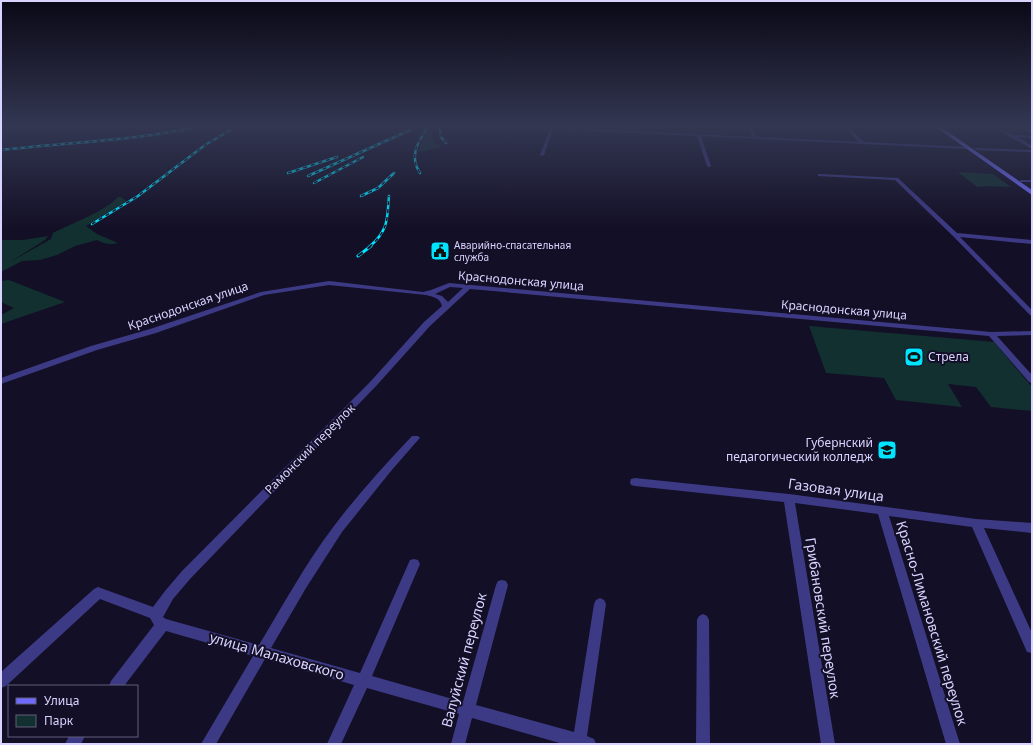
<svg xmlns="http://www.w3.org/2000/svg" width="1033" height="745" viewBox="0 0 1033 745" font-family="'Noto Sans',sans-serif">
  <style>
    .green { fill: #12302f }
    .lines { fill: none; stroke-linecap: round; stroke-linejoin: round }
    .street { fill: #3d3a85; fill-rule: evenodd }
    .secondary { fill: #6f6bff; fill-rule: evenodd }
    .rail-far1-casing { stroke: #00e5ff; stroke-width: 2.5 }
    .rail-casing { stroke: #00e5ff; stroke-width: 3 }
    .rail-far1 { stroke: #130f26; stroke-width: 1.5; stroke-dasharray: 4; stroke-linecap: butt }
    .rail { stroke: #130f26; stroke-width: 2; stroke-dasharray: 6; stroke-linecap: butt }
    .labels { text-anchor: middle; stroke-width: 4; stroke-linejoin: round; paint-order: stroke }
    .far-poi-label { font-size: 10px; fill: #d9d4ff; stroke: #130f26; text-anchor: start }
    .street-label { font-size: 12px; fill: #d9d4ff; stroke: #130f26 }
    .poi-label { font-size: 12px; fill: #d9d4ff; stroke: #130f26; text-anchor: start }
    .near-street-label { font-size: 14px; fill: #d9d4ff; stroke: #130f26 }
  </style>
  <rect width="100%" height="100%" fill="#130f26"/>
  <!-- green -->
  <g class="green">
    <path d="M429,125H432C431,137 431,141 442,147L420,152L418,151Z"/>
    <polygon points="958,172 993,174 1011,187 986,186 977,187"/>
    <path d="M118,197H121L126,201L86,226L97,234L118,243C111,245 104,244 97,240L75,246L57,255L40,260L22,261L1,272V240H23L48,236L45,240L10,262L51,239L53,233C70,224 106,211 118,197Z"/>
    <polygon points="9,280 65,302 1,324 1,315 14,308 1,302 1,281"/>
    <polygon points="809,326 994,342 1032,387 1032,411 991,407 976,387 948,384 962,407 896,400 884,378 826,373"/>
  </g>
  <g class="lines">
    <!-- street -->
    <g class="street">
      <polygon points="484,125 512,125 753,137 746,125 750,125 757,137 859,142 842,125 846,125 864,142 968,147 970,148 968,149 701,136 711,166 709,167 707,166 697,136 553,129 544,155 542,156 540,155 550,129"/>
      <polygon points="1015,125 1020,125 1032,131 1032,134"/>
      <polygon points="1000,129 1014,135 1032,136 1032,138 1018,137 1032,146 1032,149 1000,131"/>
      <polygon points="975,148 1032,150 1032,152 976,150"/>
      <polygon points="820,174 898,178 957,233 1032,240 1032,244 960,237 1032,310 1032,316 1030,315 953,236 895,180 818,176 818,174"/>
      <rect x="1020" y="180" width="12" height="2"/>
      <path d="M329,281L423,292L431,290L449,283L991,332L1032,331V335L997,336L1032,375V383L1029,382L989,336L470,289L430,326L377,385L190,579L173,599L163,617L166,619L259,645C283,605 306,563 334,526C358,494 385,465 412,436H418L420,438L418,440L391,471L342,532L306,588L271,648L360,673L410,560L414,559L418,560L420,564L372,676L463,702L496,585L498,581L502,580L506,581L508,585L476,705L574,732L594,604L596,600L600,598L604,600L606,604L587,736L594,739L596,744H563L472,718L465,744H451L459,714L367,688L341,744H327L354,685L265,659L216,744H201L253,656L166,631L124,686H109L111,681L154,625L150,618L100,599L6,686L1,688V672L94,589L98,587L153,607L165,591L182,571L371,381L424,322L442,306C440,298 434,297 426,295L329,285L264,295L156,333L97,350L1,384V378L91,346L150,329L261,292ZM450,287L463,288L448,302L442,296L435,294Z"/>
      <polygon points="635,478 789,494 976,519 1032,523 1032,533 984,528 1032,633 1032,653 1027,652 972,527 889,516 960,744 946,744 878,514 795,503 835,744 821,744 784,502 635,486 631,485 630,482 631,479"/>
      <polygon points="703,614 707,616 709,620 710,744 696,744 697,620 699,616"/>
      <polygon points="69,736 85,736 81,744 65,744"/>
    </g>
    <!-- secondary -->
    <polygon class="secondary" points="933,125 938,125 1032,190 1032,195"/>
    <defs>
      <g id="rail-far1">
        <polyline points="439,125 441,137 446,143"/>
        <path d="M1,150C69,142 138,141 205,125"/>
        <polyline points="288,173 337,157"/>
        <path d="M420,173C408,155 419,141 429,125"/>
        <polyline points="308,176 410,130 416,125"/>
        <polyline points="314,183 363,157"/>
        <polyline points="361,196 378,188 394,173"/>
        <polyline points="92,224 138,196 205,145 239,125"/>
        <path d="M369,247C389,230 387,219 389,196"/>
      </g>
      <polyline id="rail" points="358,256 371,246"/>
    </defs>
    <!-- rail-far1 casing -->
    <use href="#rail-far1" class="rail-far1-casing"/>
    <!-- rail casing -->
    <use href="#rail" class="rail-casing"/>
    <!-- rail-far1 -->
    <use href="#rail-far1" class="rail-far1"/>
    <!-- rail -->
    <use href="#rail" class="rail"/>
  </g>
  <!-- sky -->
  <linearGradient id="sky" x2="0" y2="1"><stop stop-color="#0a0815"/><stop offset="0.55" stop-color="#333752"/><stop offset="1" stop-color="#333752" stop-opacity="0"/></linearGradient>
  <rect width="1033" height="229" fill="url(#sky)"/>
  <!-- icons -->
  <defs>
    <symbol id="civic-square" viewBox="-11 -11 22 22"><rect x="-9" y="-9" width="18" height="18" rx="4" fill="#00e5ff" stroke="#130f26"/><path d="M-.6-6.5H3V-4.5H.6V-3L4-1V1h2V6H-6V1h2V-1L-.6-3ZM-1.2 2.5V6h2.4V2.5Z" fill="#111"/></symbol>
    <symbol id="stadium-square" viewBox="-11 -11 22 22"><rect x="-9" y="-9" width="18" height="18" rx="4" fill="#00e5ff" stroke="#130f26"/><path d="M0-5a6.5 5 0 1 0 0 10a6.5 5 0 1 0 0-10ZM-3.5-1.8h7v3.6h-7Z" fill="#111"/></symbol>
    <symbol id="university-square" viewBox="-11 -11 22 22"><rect x="-9" y="-9" width="18" height="18" rx="4" fill="#00e5ff" stroke="#130f26"/><path d="M0-5L7-2L0 1L-7-2ZM-4 1L0 2.5L4 1V4Q0 6-4 4Z" fill="#111"/></symbol>
  </defs>
  <g fill-rule="evenodd">
    <use href="#civic-square" x="429" y="240" width="22" height="22"/>
    <use href="#stadium-square" x="903" y="346" width="22" height="22"/>
    <use href="#university-square" x="876" y="439" width="22" height="22"/>
  </g>
  <g class="labels">
    <!-- far-poi labels -->
    <g class="far-poi-label">
      <text x="454" y="249">Аварийно-спасательная<tspan x="454" dy="12">служба</tspan></text>
    </g>
    <!-- street labels -->
    <g class="street-label">
      <text transform="translate(521 281) rotate(5)" y="4">Краснодонская улица</text>
      <text transform="translate(188 306) rotate(-19)" y="4">Краснодонская улица</text>
      <text transform="translate(844 310) rotate(5)" y="4">Краснодонская улица</text>
      <text transform="translate(310 449) rotate(-45)" y="4">Рамонский переулок</text>
    </g>
    <!-- poi labels -->
    <g class="poi-label">
      <text x="928" y="361">Стрела</text>
      <text x="873" y="447" text-anchor="end">Губернский<tspan x="873" dy="14">педагогический колледж</tspan></text>
    </g>
    <!-- near-street labels -->
    <g class="near-street-label">
      <text transform="translate(836 490) rotate(8)" y="5">Газовая улица</text>
      <text transform="translate(823 618) rotate(81)" y="5">Грибановский переулок</text>
      <text transform="translate(932 623) rotate(73)" y="5">Красно-Лимановский переулок</text>
      <text transform="translate(277 656) rotate(16)" y="5">улица Малаховского</text>
      <text transform="translate(464 660) rotate(-75)" y="5">Валуйский переулок</text>
    </g>
  </g>
  <!-- border -->
  <rect width="1033" height="745" fill="none" stroke="#d9d4ff" stroke-width="4"/>
  <!-- legend -->
  <rect x="8" y="685" width="130" height="52" fill="#130f26" stroke="#625e7d"/>
  <rect x="16" y="698" width="20" height="6" fill="#6f6bff" stroke="#625e7d"/>
  <text x="44" y="705" font-size="12" fill="#d9d4ff">Улица</text>
  <rect x="16" y="715" width="20" height="12" fill="#12302f" stroke="#625e7d"/>
  <text x="44" y="725" font-size="12" fill="#d9d4ff">Парк</text>
</svg>
